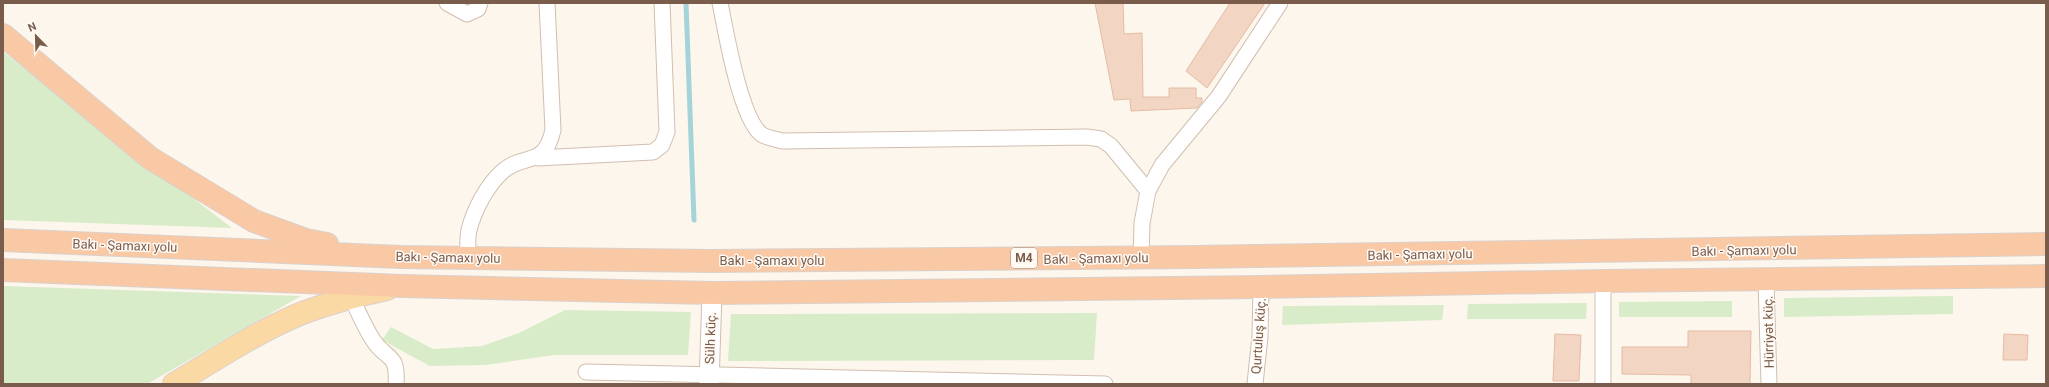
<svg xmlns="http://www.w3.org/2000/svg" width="2049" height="387" viewBox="0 0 2049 387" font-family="Roboto,sans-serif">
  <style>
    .green { fill: #d8ecc9 }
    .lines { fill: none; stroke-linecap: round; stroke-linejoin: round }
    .stream { stroke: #a5d3da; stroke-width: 5 }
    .building { fill: #f3d5c3; stroke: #e6bba3 }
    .minor-casing { stroke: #d1beb0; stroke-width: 17 }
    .tertiary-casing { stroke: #d1beb0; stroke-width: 21 }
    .primary-casing { stroke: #dad1cd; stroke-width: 24 }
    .trunk-casing { stroke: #dad1cd; stroke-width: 24 }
    .minor { stroke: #fff; stroke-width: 15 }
    .tertiary { stroke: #fff; stroke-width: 19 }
    .primary { stroke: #fbd9a5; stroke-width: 22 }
    .trunk { stroke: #f9c8a4; stroke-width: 22 }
    .labels { text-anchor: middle; stroke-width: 3; stroke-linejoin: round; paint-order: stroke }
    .shield { fill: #fffaf3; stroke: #a28b7f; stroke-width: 1 }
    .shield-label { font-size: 12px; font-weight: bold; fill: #7a5c4d }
    .street-label { font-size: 13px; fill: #7a5c4d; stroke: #fffaf3 }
  </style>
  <rect width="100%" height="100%" fill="#fdf6ec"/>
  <!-- green -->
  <g class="green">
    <polygon points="3,52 232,228 3,220"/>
    <polygon points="3,286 301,296 147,384 3,384"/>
    <polygon points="1953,296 1953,314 1784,317 1784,298"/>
    <polygon points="1732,301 1732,317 1619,317 1619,302"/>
    <polygon points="1587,303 1586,319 1467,319 1468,304"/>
    <polygon points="1444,305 1442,320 1282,325 1283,306"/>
    <polygon points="565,310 691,312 688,355 554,355 486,365 430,366 382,340 391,327 433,349 482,346 519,333"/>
    <polygon points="1097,313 1094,360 728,361 731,314"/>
  </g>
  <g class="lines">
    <!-- stream -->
    <polyline class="stream" points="686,3 694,220"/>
  </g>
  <!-- building -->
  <g class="building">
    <polygon points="1095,3 1123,3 1124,34 1142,33 1143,97 1169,97 1169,88 1196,88 1196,98 1202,98 1202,102 1197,108 1131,111 1130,99 1114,100"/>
    <polygon points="1230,3 1265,3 1207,88 1186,71"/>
    <polygon points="1688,331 1751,331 1750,384 1691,384 1691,375 1622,374 1622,347 1688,347"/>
    <polygon points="1555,334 1581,335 1579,381 1553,381"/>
    <polygon points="2004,334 2028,335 2027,360 2003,360"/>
  </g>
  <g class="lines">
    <defs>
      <g id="minor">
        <polyline points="447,3 467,14 478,9 480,3"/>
        <path d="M720,3C726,32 740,117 761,134C766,138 776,139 782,141L1087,137L1101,139L1111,146L1148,191"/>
        <polyline points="538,158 653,152 662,145 667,132 662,3"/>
        <path d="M468,257C468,248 467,238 469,230C474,210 487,185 503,171C525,152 544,169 553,130L547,3"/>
        <polyline points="1141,257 1142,223 1148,191 1162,165 1219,96 1280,3"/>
        <polyline points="1766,280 1769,384"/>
        <polyline points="1603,281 1603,384"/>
        <path d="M351,297C358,311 364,326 373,340C386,361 398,351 396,384"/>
        <polyline points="586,372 1105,384"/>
        <polyline points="1255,384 1260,336 1261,287"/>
      </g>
      <polyline id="tertiary" points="709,384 712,293"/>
      <path id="primary" d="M174,384C217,359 259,330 305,312C332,302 359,295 387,289"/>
      <g id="trunk">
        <polyline points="3,35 150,158 254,221 306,240 327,244"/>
        <polyline points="3,240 401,257 712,261 1195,257 2046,244"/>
        <polyline points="3,270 402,286 712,293 1261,287 1603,281 2046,276"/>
      </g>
    </defs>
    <!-- minor casing -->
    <use href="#minor" class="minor-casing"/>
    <!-- tertiary casing -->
    <use href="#tertiary" class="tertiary-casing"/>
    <!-- primary casing -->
    <use href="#primary" class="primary-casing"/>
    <!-- trunk casing -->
    <use href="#trunk" class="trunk-casing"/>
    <!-- minor -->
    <use href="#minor" class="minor"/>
    <!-- tertiary -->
    <use href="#tertiary" class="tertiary"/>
    <!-- primary -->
    <use href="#primary" class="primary"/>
    <!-- trunk -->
    <use href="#trunk" class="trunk"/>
  </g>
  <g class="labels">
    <!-- shield labels -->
    <rect class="shield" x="1011" y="248" width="26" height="20" rx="3"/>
    <g class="shield-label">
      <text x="1024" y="262">M4</text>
    </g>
    <!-- street labels -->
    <g class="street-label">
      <text transform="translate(125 245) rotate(2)" y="5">Bakı - Şamaxı yolu</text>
      <text transform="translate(1744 250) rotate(-1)" y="5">Bakı - Şamaxı yolu</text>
      <text transform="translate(1420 254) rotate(-1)" y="5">Bakı - Şamaxı yolu</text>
      <text transform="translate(448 257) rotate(1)" y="5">Bakı - Şamaxı yolu</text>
      <text transform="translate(1096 258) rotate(-1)" y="5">Bakı - Şamaxı yolu</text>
      <text x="772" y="265">Bakı - Şamaxı yolu</text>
      <text transform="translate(1768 332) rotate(-91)" y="5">Hürriyət küç.</text>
      <text transform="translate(1258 336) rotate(-86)" y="5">Qurtuluş küç.</text>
      <text transform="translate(710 338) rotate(-88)" y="5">Sülh küç.</text>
    </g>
  </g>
  <!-- border -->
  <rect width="2049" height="387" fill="none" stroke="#7a5c4d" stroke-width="8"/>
  <!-- north arrow -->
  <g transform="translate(36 36) rotate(337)" stroke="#fffaf3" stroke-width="3" paint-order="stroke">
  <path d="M0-3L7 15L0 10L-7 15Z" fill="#7a5c4d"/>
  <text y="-6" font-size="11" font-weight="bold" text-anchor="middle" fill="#7a5c4d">N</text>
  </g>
</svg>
